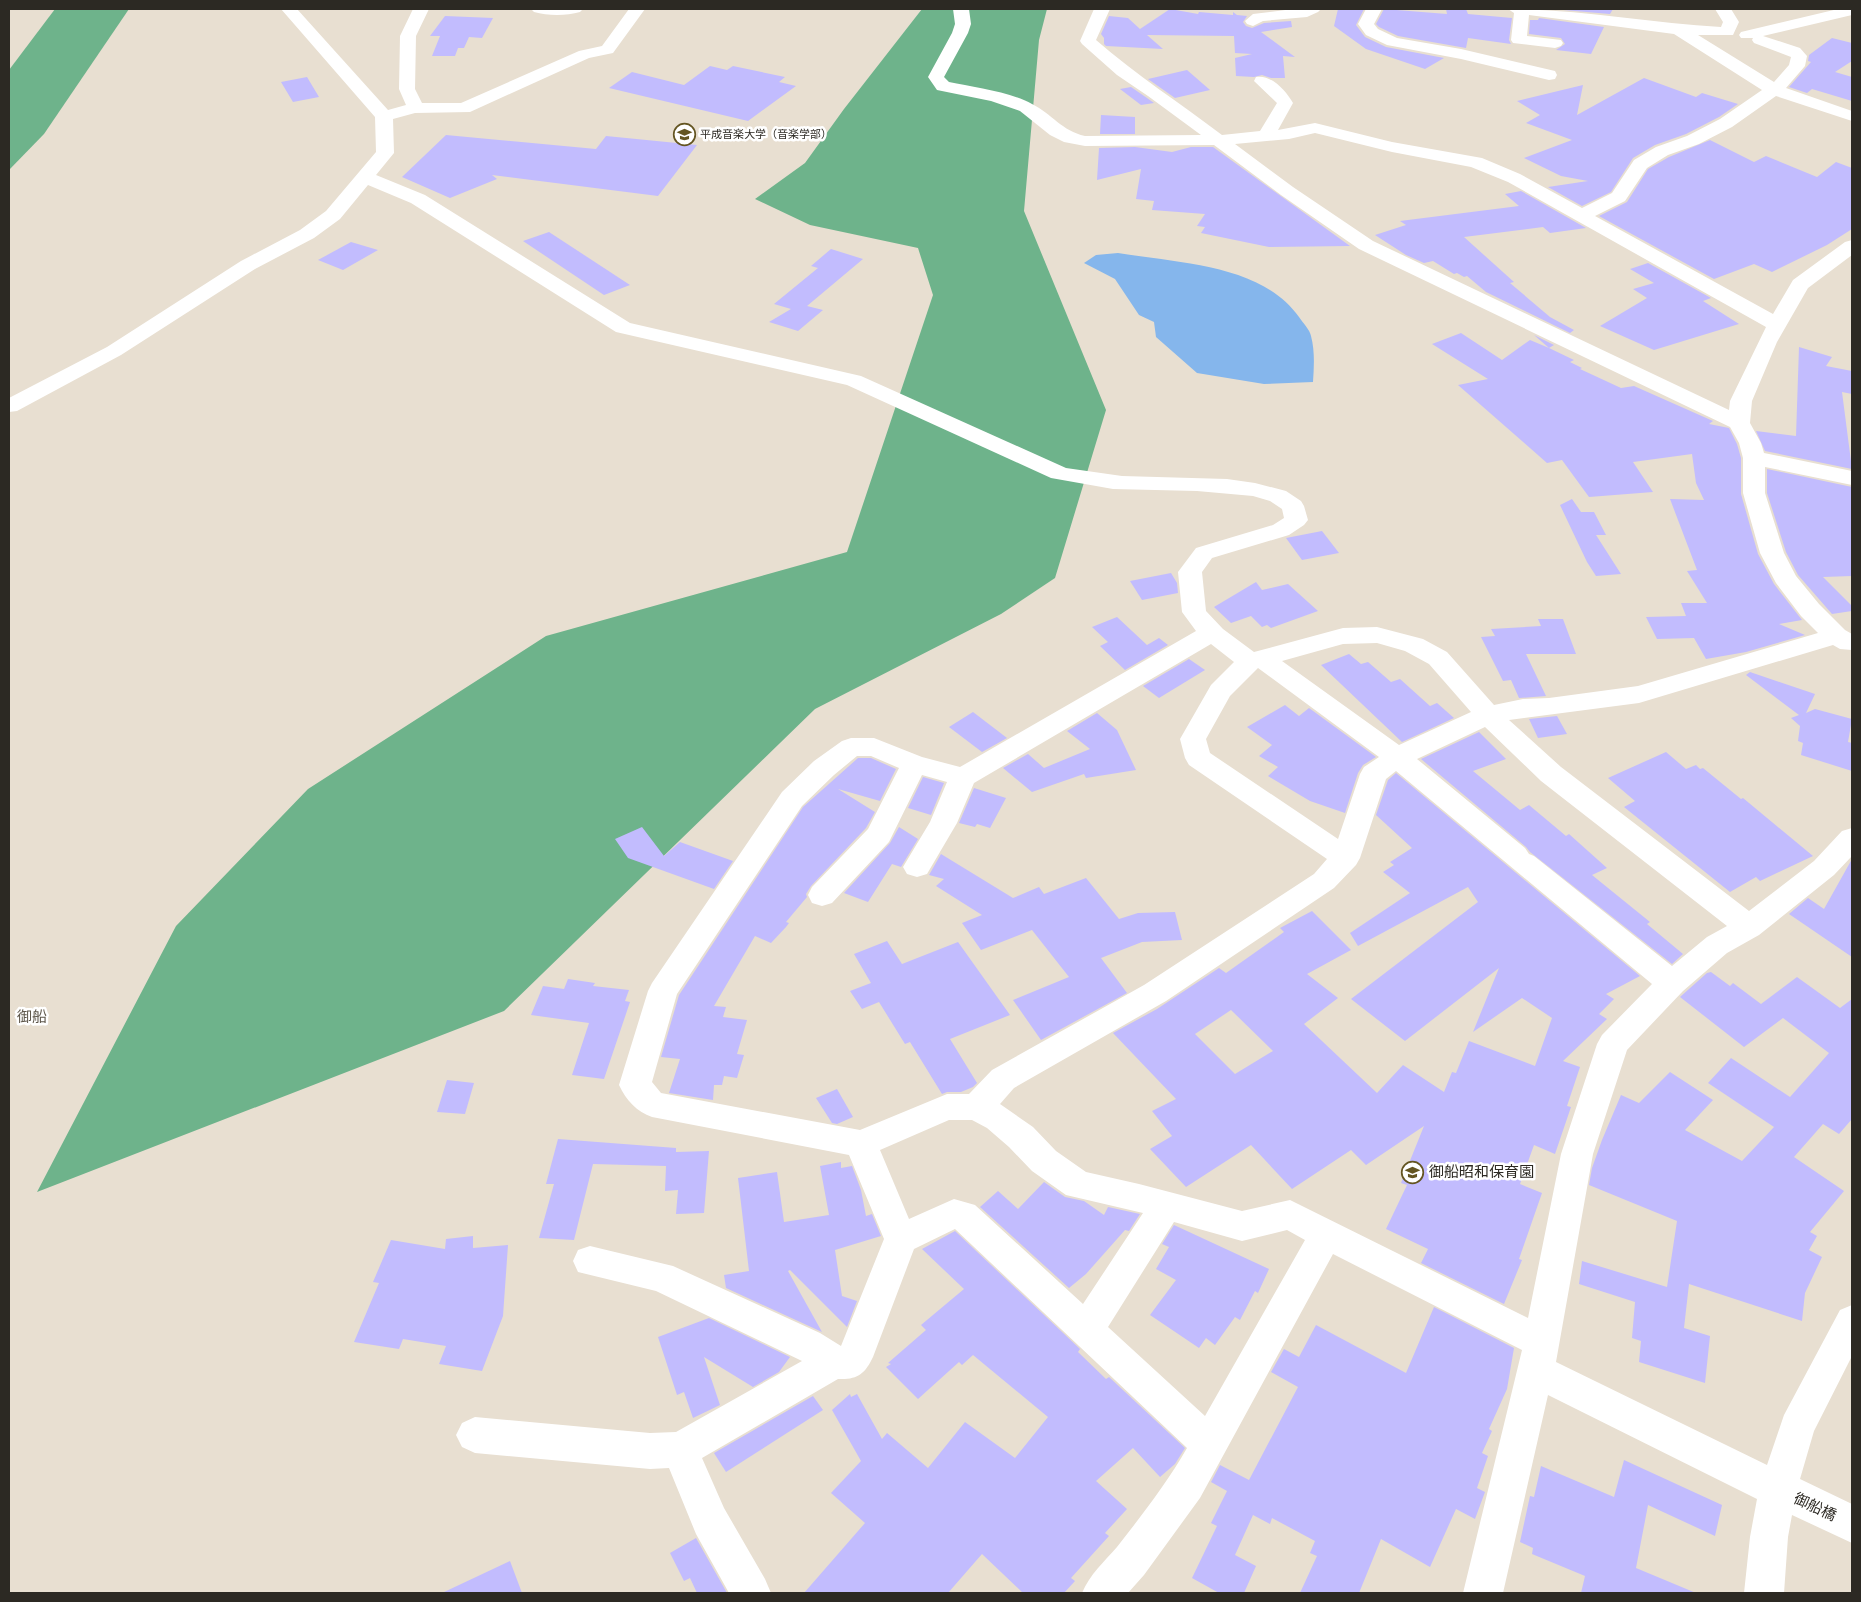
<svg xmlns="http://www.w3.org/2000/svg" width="1861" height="1602" viewBox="0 0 1861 1602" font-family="Figtree,'Noto Sans JP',sans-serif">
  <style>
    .forest { fill: #6eb38b }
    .water { fill: #85b6ec }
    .building { fill: #c2bcfe; fill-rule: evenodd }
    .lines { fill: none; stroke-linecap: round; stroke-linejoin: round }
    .minor { fill: #fff; fill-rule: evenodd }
    .labels { text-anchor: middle; stroke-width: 5; stroke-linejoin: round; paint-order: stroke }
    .far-poi-label { font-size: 11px; fill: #2c2923; stroke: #fff; text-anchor: start }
    .quarter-label { font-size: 15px; fill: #5e574b; stroke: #fff }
    .near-poi-label { font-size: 15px; fill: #2c2923; stroke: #fff; text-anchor: start }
    .near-street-label { font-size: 15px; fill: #2c2923; stroke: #fff }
  </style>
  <rect width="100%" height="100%" fill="#e8dfd1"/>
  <!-- forest -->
  <g class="forest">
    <polygon points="55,9 129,9 44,134 9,170 9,70"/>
    <polygon points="922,9 1047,9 1039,40 1024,211 1106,410 1055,578 1001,614 815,709 504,1011 37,1192 176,926 308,789 546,636 847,552 933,295 918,248 810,225 755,199 805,163 844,109"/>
  </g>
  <!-- water -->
  <path class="water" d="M1118,253C1177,263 1262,264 1299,317C1303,323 1310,330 1311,336C1315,351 1314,367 1313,382L1264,384L1197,373L1156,337L1154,322L1139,315L1115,279L1084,263L1096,255Z"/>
  <!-- building -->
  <g class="building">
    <polygon points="1170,9 1198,14 1199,12 1233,15 1233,12 1237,15 1247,16 1243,22 1246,26 1252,28 1264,23 1291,21 1292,27 1261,32 1295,57 1283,56 1285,78 1271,78 1262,75 1254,77 1236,76 1235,58 1252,54 1235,53 1234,36 1147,35 1163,49 1106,46 1104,44 1104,38 1101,34 1109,16 1128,18 1140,29"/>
    <polygon points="1338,9 1364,9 1356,25 1365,37 1386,47 1444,58 1425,69 1366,49 1334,26"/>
    <polygon points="1384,9 1447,14 1446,9 1466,9 1468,14 1512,18 1509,40 1511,44 1468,38 1466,48 1398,36 1379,27 1376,24"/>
    <polygon points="1552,9 1613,9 1610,14"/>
    <polygon points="445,16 493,18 482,38 469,37 464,48 458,48 455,56 432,56 440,36 430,36"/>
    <polygon points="1539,18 1604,27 1591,54 1556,50 1565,44 1561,38 1529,34 1530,20 1538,20"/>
    <polygon points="1832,38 1852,43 1852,61 1835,72 1852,77 1852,101 1812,89 1807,93 1789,87 1811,62 1808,61 1809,55"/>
    <polygon points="710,66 727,70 733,66 785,77 779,82 796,86 748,121 609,88 632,72 684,85"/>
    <polygon points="1187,70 1210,90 1175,98 1148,79"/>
    <polygon points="307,77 319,97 293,102 281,82"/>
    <polygon points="1644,78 1696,97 1702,93 1738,104 1719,117 1686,134 1655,145 1633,158 1611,192 1582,206 1548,187 1588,181 1561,176 1524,158 1572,140 1526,123 1540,115 1517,101 1583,85 1577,115"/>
    <polygon points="1131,87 1147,98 1154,103 1141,105 1120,89"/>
    <polygon points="1101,115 1135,117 1135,134 1100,134"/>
    <polygon points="446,135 596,149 606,136 697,145 658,196 492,175 497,179 450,198 402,177"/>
    <polygon points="1710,140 1754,162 1766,156 1817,177 1836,162 1852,168 1852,229 1827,245 1772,272 1754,264 1714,279 1599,216 1627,202 1648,169 1669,157"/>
    <polygon points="1135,147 1172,152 1191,147 1213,147 1350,246 1269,247 1201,233 1205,227 1197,226 1205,214 1152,210 1154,201 1136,199 1141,169 1097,180 1099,148"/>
    <polygon points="1521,191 1586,228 1550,233 1543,227 1464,237 1514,282 1510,283 1550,317 1574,330 1570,333 1486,292 1467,276 1464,277 1457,273 1454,274 1433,261 1424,263 1406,255 1375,235 1406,225 1400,221 1519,206 1505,194"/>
    <polygon points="549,232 630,285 604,295 523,241"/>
    <polygon points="351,242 378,250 343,270 318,260"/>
    <polygon points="831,249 863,259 807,306 823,310 798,331 769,322 791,309 774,304 818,268 811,266"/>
    <polygon points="1648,263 1711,298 1703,301 1739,324 1654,350 1600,326 1647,298 1633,289 1654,283 1630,269"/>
    <polygon points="1461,333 1502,360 1530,340 1549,348 1534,335 1554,345 1549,348 1574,360 1570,362 1582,368 1580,369 1621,388 1634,386 1713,421 1709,424 1729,428 1737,444 1741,458 1741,494 1758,554 1774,584 1802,620 1779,624 1805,635 1746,652 1706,659 1694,638 1657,639 1646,617 1686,616 1681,603 1707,603 1687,571 1697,570 1670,499 1704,500 1696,483 1692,454 1633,462 1653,492 1589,497 1562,460 1547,463 1458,385 1488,379 1432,344"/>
    <polygon points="1799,347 1832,357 1826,366 1852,371 1852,394 1842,392 1852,469 1765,451 1756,431 1796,436"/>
    <polygon points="1767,469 1852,487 1852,576 1823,577 1852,606 1852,611 1832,614 1798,575 1786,552 1767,493"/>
    <polygon points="1572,499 1581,512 1594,512 1606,535 1596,535 1621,574 1596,576 1587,562 1560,505"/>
    <polygon points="1322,531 1339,553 1302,560 1286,538"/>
    <polygon points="1171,573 1177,583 1178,593 1142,600 1130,581"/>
    <polygon points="1256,582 1262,590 1288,584 1318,611 1271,628 1267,625 1262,627 1251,616 1231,623 1214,607"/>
    <polygon points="1117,617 1147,645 1159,638 1168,645 1125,670 1100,646 1108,642 1092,627"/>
    <polygon points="1538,619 1563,619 1576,654 1526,654 1546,696 1519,698 1511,680 1503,681 1481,637 1495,636 1491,629 1541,626"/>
    <polygon points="1349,654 1361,664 1368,662 1391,682 1400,679 1430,706 1437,703 1454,718 1402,742 1321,665"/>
    <polygon points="1189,659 1205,670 1159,698 1143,686"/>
    <polygon points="1750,672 1815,694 1806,713 1815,709 1852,719 1848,742 1852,743 1852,771 1801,755 1803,743 1798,741 1800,726 1791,718 1799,715 1746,675"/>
    <polygon points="1285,705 1299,716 1309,708 1376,757 1363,765 1358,773 1345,813 1310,801 1268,776 1278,767 1259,756 1272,745 1247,727"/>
    <polygon points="973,712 1007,738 982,752 949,727"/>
    <polygon points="1097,713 1117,730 1136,770 1086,778 1084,774 1032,792 1003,768 1028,754 1044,768 1090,749 1067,731"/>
    <polygon points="1557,716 1567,734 1538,738 1529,719"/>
    <polygon points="1479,732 1506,759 1473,771 1520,810 1529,805 1566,836 1569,834 1607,868 1592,875 1650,922 1647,924 1683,954 1672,964 1530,852 1526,847 1421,759"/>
    <polygon points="1666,752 1686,769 1696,765 1700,769 1703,768 1741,799 1743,798 1813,856 1760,881 1756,877 1730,892 1624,807 1635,801 1608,778"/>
    <polygon points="858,758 871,758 896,769 880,801 838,789 875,812 866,828 811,886 806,894 807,897 786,922 789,923 786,927 771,943 755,936 714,1006 726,1007 723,1017 747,1020 737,1054 744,1055 737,1078 724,1076 722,1085 714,1085 713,1100 669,1093 680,1059 661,1057 679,995 803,807"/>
    <path d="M1396,773L1640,976L1606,994L1614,999L1599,1014L1607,1019L1563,1061L1580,1067L1567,1106L1571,1107L1555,1154L1534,1145L1520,1184L1542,1193L1519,1259L1522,1260L1504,1304L1421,1263L1428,1249L1386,1229L1407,1185L1401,1183L1424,1126L1366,1165L1351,1150L1292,1189L1251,1145L1186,1187L1150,1149L1172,1136L1152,1111L1176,1099L1113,1033L1157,1009L1219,968L1226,973L1284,932L1280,928L1312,911L1351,950L1307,974L1338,998L1304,1024L1377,1093L1403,1065L1444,1092L1452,1072L1456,1073L1469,1041L1535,1066L1552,1018L1522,998L1473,1032L1499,968L1405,1041L1351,999L1478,902L1468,887L1358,946L1350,933L1410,893L1383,872L1394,865L1390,862L1412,848L1376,815L1388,780ZM1231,1010L1273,1051L1235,1074L1195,1034Z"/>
    <polygon points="923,777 944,783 931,815 908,808"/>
    <polygon points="974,788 1006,798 990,828 977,824 975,827 959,823"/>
    <polygon points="642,827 664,856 680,842 733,861 714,889 628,858 615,839"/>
    <polygon points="899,827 918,839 901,867 892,864 868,902 844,893 890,843"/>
    <polygon points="941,854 1013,898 1039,887 1044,894 1086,878 1119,919 1138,913 1175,912 1182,940 1142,942 1101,958 1127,993 1041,1040 1013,1000 1069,977 1032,930 981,950 962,923 982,915 936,886 944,879 929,875"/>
    <polygon points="1852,859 1852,957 1789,914 1808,898 1824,909"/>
    <polygon points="887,941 902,964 958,942 1010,1015 950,1039 977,1083 973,1087 961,1092 947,1092 942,1094 910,1042 905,1044 879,1002 862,1009 850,991 871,983 854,954"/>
    <polygon points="1711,972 1730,986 1733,983 1761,1004 1797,977 1840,1008 1852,999 1852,1119 1839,1134 1823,1124 1794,1157 1844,1191 1810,1232 1817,1236 1809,1250 1822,1257 1805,1293 1802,1321 1689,1284 1684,1328 1710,1336 1705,1383 1639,1362 1641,1341 1632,1338 1635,1302 1579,1284 1582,1261 1667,1287 1677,1221 1589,1185 1592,1168 1602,1140 1621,1095 1639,1103 1670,1072 1713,1100 1685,1130 1742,1161 1774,1127 1708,1083 1731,1058 1790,1097 1829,1053 1783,1018 1744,1047 1680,997 1707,973"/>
    <polygon points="568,979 595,983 593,986 629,990 625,1001 630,1002 604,1079 572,1075 589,1023 531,1015 543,986 564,989"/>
    <polygon points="447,1080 474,1083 465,1114 437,1112"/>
    <polygon points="837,1089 853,1117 837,1124 832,1123 816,1098"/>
    <polygon points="558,1139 676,1148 676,1152 709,1151 704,1213 676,1214 678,1190 665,1191 666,1166 593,1164 574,1240 539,1238 554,1184 546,1184"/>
    <polygon points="841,1162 841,1168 852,1166 861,1190 866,1216 872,1214 881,1236 835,1250 842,1296 857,1301 847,1327 790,1270 788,1271 822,1332 726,1288 724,1275 749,1271 738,1178 777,1172 784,1222 829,1215 820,1166"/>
    <polygon points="1044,1182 1065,1197 1084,1201 1104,1215 1108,1207 1140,1214 1129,1231 1125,1230 1086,1274 1069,1288 980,1207 998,1191 1018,1209"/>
    <polygon points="1174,1225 1269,1269 1258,1293 1255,1291 1240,1320 1235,1317 1215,1345 1206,1338 1199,1348 1150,1315 1176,1280 1156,1269 1169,1247 1162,1244"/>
    <polygon points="955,1231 1080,1349 1078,1352 1106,1379 1109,1377 1185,1448 1175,1464 1160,1477 1133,1448 1096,1481 1127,1509 1105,1533 1109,1536 1071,1578 1075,1581 1064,1593 1023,1593 982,1554 948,1593 804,1593 865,1523 831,1493 861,1461 832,1410 850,1394 851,1397 857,1394 882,1439 887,1433 928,1468 965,1422 1015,1458 1048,1417 973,1355 962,1365 959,1362 918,1399 886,1367 891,1364 888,1363 926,1330 921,1325 964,1289 922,1249"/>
    <polygon points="473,1236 473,1248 508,1245 503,1316 482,1371 439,1364 446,1346 403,1339 399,1349 354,1342 379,1283 373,1282 391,1240 445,1249 446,1239"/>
    <polygon points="1434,1307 1514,1348 1507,1389 1489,1429 1492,1431 1482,1453 1488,1456 1477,1488 1485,1492 1475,1519 1456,1509 1430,1567 1381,1539 1359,1593 1300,1593 1317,1556 1310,1553 1315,1541 1272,1518 1270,1524 1253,1515 1235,1555 1256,1566 1244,1593 1219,1593 1192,1578 1217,1526 1211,1523 1227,1491 1211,1482 1220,1465 1249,1480 1298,1387 1271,1372 1284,1349 1299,1357 1316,1325 1406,1373"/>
    <polygon points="709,1318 790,1357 779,1372 753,1387 704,1357 720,1405 693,1418 684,1392 677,1395 658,1337"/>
    <polygon points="813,1396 823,1410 726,1472 714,1453"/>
    <polygon points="1624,1460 1722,1505 1715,1536 1648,1505 1636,1568 1696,1593 1581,1593 1585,1576 1532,1554 1533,1548 1520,1542 1530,1496 1534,1497 1541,1466 1614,1497"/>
    <polygon points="696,1538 727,1593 697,1593 690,1578 684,1581 670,1553"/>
    <polygon points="510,1561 522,1593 442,1593"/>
  </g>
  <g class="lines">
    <!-- minor -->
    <g class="minor">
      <path d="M281,9H297L388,110L406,105L399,89L400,36L413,9H429L416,36L415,89L422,103H461L579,51L602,46L629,9H645L613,53L589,58L470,112L415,113L393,119L394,153L376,175L425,195L630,323L861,376L1066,468L1122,476L1227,479L1255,483L1286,491L1301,501L1304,506L1308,520L1304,525L1289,535L1212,558L1202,572L1206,611L1223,629L1254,652L1343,628L1377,627L1423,639L1447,652L1494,705L1523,699L1549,698L1638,686L1818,633L1801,616L1776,583L1760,553L1743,493V458L1739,443L1730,427L1359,249L1281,195L1214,145L1085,146L1064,142L1050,135L1020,111L991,101L937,90L928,77L952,33L955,24L953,9H969L971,24L968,33L944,77L949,82C973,87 1011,92 1032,104C1052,114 1062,131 1085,136L1201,135L1148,96L1117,75L1082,44L1080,41L1094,9H1110L1096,40C1136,75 1180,103 1222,135L1260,131L1277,103L1254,81L1256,77C1271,74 1286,91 1293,103L1278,130L1315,123L1392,142L1482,158L1520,174L1582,208L1612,193L1634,160L1656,147L1687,136L1720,119L1762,90L1674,34L1529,15L1527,36L1561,40L1563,43L1561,46L1555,48L1513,43L1511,40L1514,13L1508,9C1580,9 1650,23 1721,27L1723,22L1715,9H1731L1739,22L1733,35H1698L1774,82L1789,65L1791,57L1754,43L1752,40L1753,38H1741L1739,35L1741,32L1838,9H1852V15L1763,36L1800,48L1807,56L1805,66L1786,88L1852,111V121L1776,96L1732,127L1699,144L1668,155L1647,168L1625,201L1595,216L1773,314L1793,280L1845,242L1852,240V255L1808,288L1777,342L1752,401L1750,423L1761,443L1764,453L1852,471V485L1765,467V493L1784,553L1796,576L1819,604L1845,630L1852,634V650L1840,649L1833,645L1639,703L1509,720L1561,767L1749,911L1814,861L1842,831L1852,828V856L1834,875L1759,935L1727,953L1683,991L1627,1050L1593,1154L1556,1362L1767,1465L1784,1415L1840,1310L1852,1305V1356L1814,1431L1800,1479L1852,1504V1543L1792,1515L1788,1537L1784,1593H1744L1750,1537L1757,1499L1548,1395L1503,1593H1463L1522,1350L1333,1254L1200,1498L1144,1575L1128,1593H1082C1090,1574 1104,1562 1117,1547C1142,1515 1167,1483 1187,1448L955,1229L914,1249L873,1357C865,1374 857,1380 838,1379L702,1458L724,1508L765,1579L771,1593H729L696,1534L669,1468L650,1469L475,1453L462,1447L456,1435L462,1423L475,1417L650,1433L676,1432L802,1361L656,1291L578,1272L573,1261L578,1250L590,1246L673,1266L820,1333L841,1346L884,1239L849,1155L652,1117C637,1112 626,1100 619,1085L648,991L652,983L782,792L814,761L842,741L851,738H874L922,757L960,767L1196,631L1182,612L1178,572L1196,548L1273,525L1284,518L1282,509L1270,501L1253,496L1197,491L1113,489L1051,478L847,385L616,332L411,203L368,185L340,219L314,238L255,269L121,355L17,411L9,412V398L107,347L241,261L300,230L326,211L376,152L375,117ZM1315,133L1392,152L1471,167L1508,182L1766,327L1730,401L1729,410L1373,241L1293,187L1235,144L1289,139ZM1377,643L1405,651L1429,664L1471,712L1399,745L1282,661L1343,644ZM1211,644L1234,662L1211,685L1180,739L1185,758L1189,765L1327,859L1314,874L1144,985L992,1070L969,1094H947L860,1130L661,1093L652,1082L677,994L802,806L834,775L857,756H871L899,768L868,829L812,887L808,895L812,903L822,906L832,903L889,842L922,775L947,782L930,822L903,867L907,874L917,877L927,874L957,823L974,783ZM1258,668L1379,757L1364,767L1360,774L1338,839L1210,753L1206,739L1230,696ZM1485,727L1541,781L1727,926L1707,937L1672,966L1534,856L1529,854L1525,848L1417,759ZM1396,771L1652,984L1602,1035L1597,1044L1561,1154L1528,1318L1290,1200L1242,1211L1139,1184L1086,1172L1056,1151L1033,1127L1000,1104L1014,1088L1166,1001L1334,888L1356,865L1360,858L1386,779ZM949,1120H972L987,1128L1009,1147L1032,1171L1066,1195L1143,1213L1083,1304L975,1205L954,1199L909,1219L880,1150ZM1174,1222L1242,1241L1287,1230L1305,1240L1205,1416L1108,1327Z"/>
      <path d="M531,9H583L580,12C566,16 548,16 534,12Z"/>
      <polygon points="1293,9 1321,9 1318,12 1307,17 1263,21 1253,26 1247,24 1245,21 1253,14"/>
      <polygon points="1366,9 1382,9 1374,24 1378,29 1397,38 1461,49 1555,71 1557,75 1555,79 1549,80 1461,59 1387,45 1366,35 1358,24"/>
    </g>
  </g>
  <!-- icons -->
  <defs>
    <symbol id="university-ring" viewBox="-11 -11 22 22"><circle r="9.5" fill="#fff" stroke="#645522" stroke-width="1.5"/><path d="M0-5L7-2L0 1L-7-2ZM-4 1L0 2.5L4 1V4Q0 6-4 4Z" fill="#645522"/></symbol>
    <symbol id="school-ring" viewBox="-11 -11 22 22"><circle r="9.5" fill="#fff" stroke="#645522" stroke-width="1.5"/><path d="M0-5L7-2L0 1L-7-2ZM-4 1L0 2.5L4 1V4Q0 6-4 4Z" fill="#645522"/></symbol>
  </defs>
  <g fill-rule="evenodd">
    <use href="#university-ring" x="672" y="122" width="25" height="25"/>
    <use href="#school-ring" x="1400" y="1160" width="25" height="25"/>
  </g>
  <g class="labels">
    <!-- far-poi labels -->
    <g class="far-poi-label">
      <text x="700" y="138">平成音楽大学（音楽学部）</text>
    </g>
    <!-- quarter labels -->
    <g class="quarter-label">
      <text x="32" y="1022">御船</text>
    </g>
    <!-- near-poi labels -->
    <g class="near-poi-label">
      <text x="1429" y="1177">御船昭和保育園</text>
    </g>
    <!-- near-street labels -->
    <g class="near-street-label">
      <text transform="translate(1815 1507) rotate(25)" y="5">御船橋</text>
    </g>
  </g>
  <!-- border -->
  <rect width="1861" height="1602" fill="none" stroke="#2c2923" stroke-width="20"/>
</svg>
